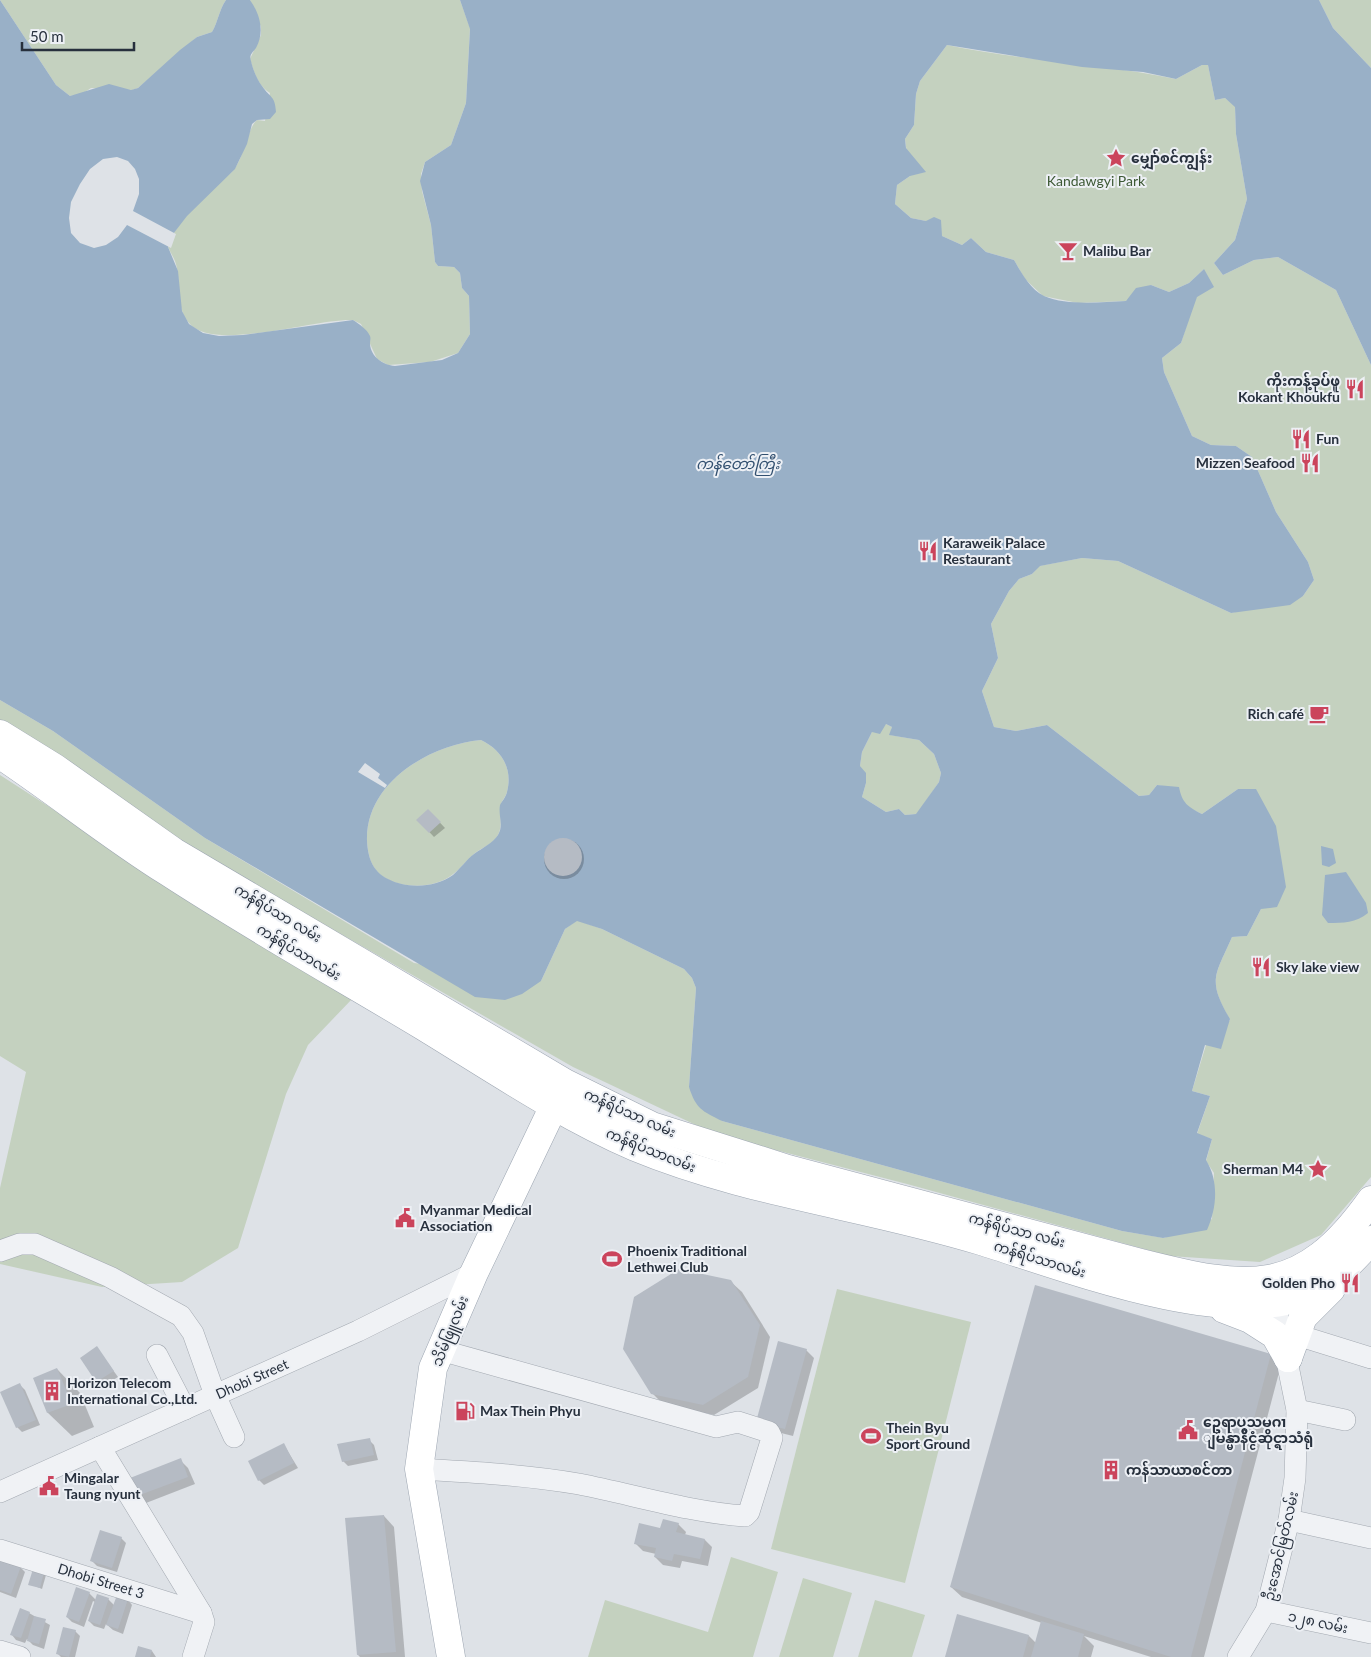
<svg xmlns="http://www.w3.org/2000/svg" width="1371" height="1657" viewBox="0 0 1371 1657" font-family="Lato,'Noto Sans Myanmar',sans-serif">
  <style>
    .green { fill: #c4d1bf }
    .water { fill: #99b0c7; fill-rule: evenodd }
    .pier { fill: #dee2e7 }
    .shadow { fill: #0003 }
    .building { fill: #b5bbc4 }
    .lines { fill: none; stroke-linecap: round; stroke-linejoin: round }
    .minor-casing { stroke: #a3a9b1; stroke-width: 22 }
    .major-casing { stroke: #9da6b2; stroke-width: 29 }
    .minor { stroke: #f0f2f5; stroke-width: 21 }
    .major { stroke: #fff; stroke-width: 28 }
    .labels { text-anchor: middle; stroke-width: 4; stroke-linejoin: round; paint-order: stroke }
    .poi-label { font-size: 14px; font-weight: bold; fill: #27303d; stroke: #edf0f5; text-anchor: start }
    .park-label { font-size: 14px; fill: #3d5935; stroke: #edf0f5 }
    .street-label { font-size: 14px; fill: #27303d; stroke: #edf0f5 }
    .water-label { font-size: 15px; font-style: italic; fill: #325070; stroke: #edf0f5 }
  </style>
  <rect width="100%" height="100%" fill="#dee2e7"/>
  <!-- green -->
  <g class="green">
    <path d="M0,0H226C219,10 218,22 212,32L197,37L138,88L132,90L91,88L82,94L70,96L56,85Z"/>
    <path d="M250,0H460L470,28L466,103L451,145L425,162L421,174L422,191L431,225L435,262L438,266L454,267L460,273L462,288L469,296L470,334L458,353L430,362L388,365L377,359L361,324L353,320C316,318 213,353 189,323C174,306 182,280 175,261C173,256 170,252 168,247C172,227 204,195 220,181C225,177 231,174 235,168C244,156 248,127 257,120L265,121L270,93C258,86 254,72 250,59L261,35V27Z"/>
    <polygon points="1319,0 1371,0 1371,68 1333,28"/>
    <path d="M947,45C1023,61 1100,63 1176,79L1202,65H1208L1215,100L1225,98L1235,106L1236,134L1247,199L1235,240L1214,263L1223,275L1254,260L1278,257L1336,290L1371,365V1177L1321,1235L1260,1262L1170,1256L907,1184L717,1135L573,1067L196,851L0,723V700L53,731L205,838L414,963L541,981L565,929L577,920L602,929L684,969L692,978L696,988L689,1087L722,1121L1122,1231L1164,1238L1212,1219L1214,1173L1206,1161L1212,1139L1197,1134L1210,1096L1192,1091L1206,1045L1230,1020C1207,980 1215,976 1232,937L1247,936L1261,909L1238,789L1202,814L1187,807L1173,788L1157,785L1149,795L1139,796L1047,725L1016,731L994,727L982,691L998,658L991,624L1009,591L1019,579L1032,574L1039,566L1082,558L1118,561L1231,613L1303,596L1314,580L1308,562L1276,512L1252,457L1236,446L1211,445L1192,436L1164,372L1162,358L1181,343L1204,269L1189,283L1169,292L1151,285L1126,301L1078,303L1043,296L1025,279L1014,260L986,252L971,238L962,245L942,236L926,221L911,218L895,204L897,185L910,176L905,139L914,125L916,94L920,81Z"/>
    <polygon points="886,724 892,727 890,735 919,740 934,754 941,773 939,782 917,814 905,815 899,809 886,812 862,797 866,783 860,766 862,752 872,732"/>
    <path d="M481,740C502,750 513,769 507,792C506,797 501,801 501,805C499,816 503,825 498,835C493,844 481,848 474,854C466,860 461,869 452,875C435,888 406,889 387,879C372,871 368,857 367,841C365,783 429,745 481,740Z"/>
    <polygon points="0,775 161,879 353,998 308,1045 286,1094 238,1248 182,1282 102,1287 0,1264 0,1188 26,1072 0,1056"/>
    <polygon points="837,1289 971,1322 905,1583 771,1549"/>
    <polygon points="731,1557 778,1572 753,1657 588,1657 605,1600 708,1632"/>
    <polygon points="803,1578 852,1593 833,1657 779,1657"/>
    <polygon points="875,1600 925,1615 912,1657 858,1657"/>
  </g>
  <!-- water -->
  <g class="water">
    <path d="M0,0L56,85L70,96L109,84L131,90L138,88L180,50L197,37L212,32C218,22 219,10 226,0H250C260,14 265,32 256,48C252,53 249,55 251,61C253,70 257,79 262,86C270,98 275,95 276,112L270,119L257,120L252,124L247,144L235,169L187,216L170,238L168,247L178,271L182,311L189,324L203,333L219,336L243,335L353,320C359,324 367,329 370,336C371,339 370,340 370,344C371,357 383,365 395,366L442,360L458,353L470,334L469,296L462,288L460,273L454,267L438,266L435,262L431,225L420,181L425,162L451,145L466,103L470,29L460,0H1319L1333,28L1371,68V365L1336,290L1278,257L1254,260L1223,275L1214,263L1235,240L1247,199L1236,134L1235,107L1225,98L1215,100L1208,65H1202L1176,79L1143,72L1082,67L947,45L920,81L916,94L914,125L905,139L906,148L926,172L910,176L897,185L895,204L911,218L926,221L934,217L941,220L942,236L962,245L971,238L986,252L1014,260C1021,272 1030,289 1044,296C1067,306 1101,302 1126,301L1136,288L1151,285L1169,292L1189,283L1204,269L1214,287L1197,297L1181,343L1162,358L1164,372L1192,436L1211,445L1236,446L1252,457L1276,512L1308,562L1314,580L1303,596L1290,605L1231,613L1118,561L1082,558L1040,566L1032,574L1019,579L1009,591L991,624L998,658L982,691L994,727L1016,731L1047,725L1139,796L1149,795L1157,785L1179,787C1182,803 1188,807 1202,814L1238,789H1256L1276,826L1286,887L1277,907L1261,909L1247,936L1232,937C1215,976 1207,980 1230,1019L1221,1049L1205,1045L1192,1091L1210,1096L1197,1133L1212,1139L1206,1160C1219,1181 1217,1208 1207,1230L1163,1238L1122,1231L722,1121C702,1111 696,1109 689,1087L696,988L692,978L684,969L602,929L577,921L565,929L541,981L522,994L505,1000L475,997L205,838L53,731L0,700ZM886,724L892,727L889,735L919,740L934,754L941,773L939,782L916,814L905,815L899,809L886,812L862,797L866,783V773L860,766L862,752L872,732L880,734ZM481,740C502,750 513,769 507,792C506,797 502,801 500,805C498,816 504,825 498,835C493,843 482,848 474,854C466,860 461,868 453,875C435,888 407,889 388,879C372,871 368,857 367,841C365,783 429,745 481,740Z"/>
    <polygon points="1321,846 1333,849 1336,863 1329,867 1322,865"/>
    <path d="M1346,872L1366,903L1368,913C1356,923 1343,923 1328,923L1322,915L1325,875Z"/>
  </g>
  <!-- pier -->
  <g class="pier">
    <polygon points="117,157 128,161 135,169 139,179 139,194 133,211 176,234 171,248 127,225 118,237 106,245 94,248 80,243 71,233 69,218 71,202 80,184 90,169 103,159"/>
    <polygon points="365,763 380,774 378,778 387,785 385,788 358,772"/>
  </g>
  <!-- shadow -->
  <g class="shadow">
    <polygon points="428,810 445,828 434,837 418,820"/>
    <circle cx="564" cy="859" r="20"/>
    <polygon points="731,1282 742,1292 770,1337 758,1388 714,1415 663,1404 652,1393"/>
    <polygon points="97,1348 118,1377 102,1387 82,1358"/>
    <polygon points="806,1350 814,1358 793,1436 765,1429"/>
    <polygon points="1270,1355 1281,1365 1204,1657 1151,1657 1084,1636 1094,1646 1091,1657 946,1657 1029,1636 1036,1643 1042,1623 962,1597 951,1587"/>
    <polygon points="57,1369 80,1393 94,1427 72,1436 48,1413 34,1379"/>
    <polygon points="20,1385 25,1390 40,1425 22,1432 17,1427"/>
    <polygon points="369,1440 374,1445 378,1460 348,1466 343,1461"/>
    <polygon points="284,1445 298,1468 264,1485 259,1480"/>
    <polygon points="180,1460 188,1468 195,1484 146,1503 138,1495"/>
    <polygon points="384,1516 394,1527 405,1657 360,1657 358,1655"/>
    <polygon points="678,1524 686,1532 685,1535 705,1540 712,1547 708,1566 682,1561 680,1568 663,1565 655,1557 656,1554 643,1551 635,1543"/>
    <polygon points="121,1538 126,1543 117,1572 97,1566 92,1561"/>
    <polygon points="0,1563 20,1567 25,1572 16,1598 0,1592"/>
    <polygon points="44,1573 46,1575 42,1589 30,1584"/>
    <polygon points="89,1593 96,1600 108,1599 114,1605 128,1600 132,1605 123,1634 113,1630 106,1624 104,1629 94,1626 89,1621 95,1602 93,1601 84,1627 72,1622 67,1617"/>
    <polygon points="29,1613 50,1625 44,1649 33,1645 27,1639 25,1643 16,1640 12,1635"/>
    <polygon points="75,1631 80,1636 75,1657 61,1657 58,1654"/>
    <polygon points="152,1651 156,1657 136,1657"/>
  </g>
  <!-- building -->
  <g class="building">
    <polygon points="428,809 441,822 429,833 416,820"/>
    <circle cx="563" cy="857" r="19"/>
    <polygon points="679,1269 731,1280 760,1325 748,1377 703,1405 651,1394 623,1349 634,1297"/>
    <polygon points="1035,1285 1271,1354 1191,1657 1171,1657 950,1587"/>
    <polygon points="778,1341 807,1349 785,1429 756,1422"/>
    <polygon points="97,1346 114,1371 96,1382 80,1358"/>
    <polygon points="57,1368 72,1404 47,1413 33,1378"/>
    <polygon points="20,1383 36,1420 16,1428 0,1392"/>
    <polygon points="370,1438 374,1455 342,1462 337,1444"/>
    <polygon points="284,1443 294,1463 258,1481 248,1461"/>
    <polygon points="181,1458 188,1477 137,1496 130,1478"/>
    <polygon points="384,1515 396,1652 357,1655 345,1518"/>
    <polygon points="663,1519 679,1523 676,1532 705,1539 700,1559 674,1554 672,1561 654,1557 656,1548 634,1544 639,1523 660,1528"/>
    <polygon points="100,1530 122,1537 112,1568 90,1561"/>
    <polygon points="0,1558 21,1566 11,1594 0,1590"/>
    <polygon points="33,1569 44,1572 40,1588 28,1585"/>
    <polygon points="76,1587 90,1592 79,1622 66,1617"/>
    <polygon points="97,1594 109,1598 100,1625 88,1621"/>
    <polygon points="117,1595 128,1599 118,1629 106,1625"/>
    <polygon points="20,1608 30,1612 21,1638 10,1635"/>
    <polygon points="957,1614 1029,1635 1023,1657 945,1657"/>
    <polygon points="34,1616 46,1619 39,1644 27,1641"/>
    <polygon points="1041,1621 1084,1634 1078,1657 1031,1657"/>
    <polygon points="63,1627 76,1630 69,1657 56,1654"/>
    <polygon points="138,1646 152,1650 150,1657 135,1657"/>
  </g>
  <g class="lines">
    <defs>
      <g id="minor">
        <polyline points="0,1251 20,1244 35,1244 110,1277 181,1316 193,1333 215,1395 234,1437"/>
        <polyline points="1297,1335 1371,1358"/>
        <polyline points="157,1355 185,1409"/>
        <polyline points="1297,1410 1345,1420"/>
        <polyline points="100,1447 201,1613 204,1622 193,1657"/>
        <path d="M419,1469C473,1472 527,1475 579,1484C635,1495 689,1512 745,1516L749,1512L772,1438L769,1432L738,1422L716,1427L440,1350"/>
        <polyline points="0,1492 358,1331 474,1273"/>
        <polyline points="1289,1520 1371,1538"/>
        <polyline points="0,1550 201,1613"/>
        <polyline points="1266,1611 1371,1633"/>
        <polyline points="0,1651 20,1657"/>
        <polyline points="1238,1657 1266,1611 1289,1520 1295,1478 1297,1410 1272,1288"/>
      </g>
      <g id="major">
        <path d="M0,734L55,768L174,852L565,1083L652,1126L788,1169L1141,1263C1248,1290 1301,1299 1371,1200"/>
        <path d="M5,758C60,795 112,837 168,872C251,926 338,975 423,1026C492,1068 561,1115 635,1147C746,1193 867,1206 981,1241C1065,1267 1217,1326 1300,1297C1327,1288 1353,1261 1371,1240"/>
        <polyline points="1224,1309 1250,1319 1275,1335 1288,1358"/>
        <polyline points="1288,1358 1303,1317 1331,1289"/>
        <polyline points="451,1657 419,1469 433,1368 474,1273 562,1089"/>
      </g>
    </defs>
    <!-- minor casing -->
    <use href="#minor" class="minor-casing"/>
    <!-- major casing -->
    <use href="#major" class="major-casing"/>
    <!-- minor -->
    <use href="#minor" class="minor"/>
    <!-- major -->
    <use href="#major" class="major"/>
  </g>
  <!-- icons -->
  <defs>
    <symbol id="sight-bare" viewBox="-9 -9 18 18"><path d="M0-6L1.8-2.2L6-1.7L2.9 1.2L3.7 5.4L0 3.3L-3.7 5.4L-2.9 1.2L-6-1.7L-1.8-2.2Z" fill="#cb445c" stroke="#edf0f5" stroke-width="2.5" paint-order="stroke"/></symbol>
    <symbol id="bar-bare" viewBox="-9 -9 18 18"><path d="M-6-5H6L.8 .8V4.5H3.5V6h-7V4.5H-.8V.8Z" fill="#cb445c" stroke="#edf0f5" stroke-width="2.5" paint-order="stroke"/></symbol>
    <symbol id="restaurant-bare" viewBox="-9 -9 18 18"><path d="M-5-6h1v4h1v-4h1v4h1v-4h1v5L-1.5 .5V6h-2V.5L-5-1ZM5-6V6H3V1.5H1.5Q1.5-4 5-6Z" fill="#cb445c" stroke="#edf0f5" stroke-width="2.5" paint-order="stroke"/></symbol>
    <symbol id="cafe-bare" viewBox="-9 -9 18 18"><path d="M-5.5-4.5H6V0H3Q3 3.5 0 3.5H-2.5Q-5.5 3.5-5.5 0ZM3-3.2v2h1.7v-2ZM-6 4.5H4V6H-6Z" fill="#cb445c" stroke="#edf0f5" stroke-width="2.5" paint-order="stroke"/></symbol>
    <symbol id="civic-bare" viewBox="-9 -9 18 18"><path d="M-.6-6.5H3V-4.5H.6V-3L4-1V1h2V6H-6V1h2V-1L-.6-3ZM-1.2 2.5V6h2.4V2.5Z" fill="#cb445c" stroke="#edf0f5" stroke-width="2.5" paint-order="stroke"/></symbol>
    <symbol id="stadium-bare" viewBox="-9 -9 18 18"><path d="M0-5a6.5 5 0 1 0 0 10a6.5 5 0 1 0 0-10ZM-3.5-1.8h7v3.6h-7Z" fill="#cb445c" stroke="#edf0f5" stroke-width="2.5" paint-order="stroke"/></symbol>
    <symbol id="building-bare" viewBox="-9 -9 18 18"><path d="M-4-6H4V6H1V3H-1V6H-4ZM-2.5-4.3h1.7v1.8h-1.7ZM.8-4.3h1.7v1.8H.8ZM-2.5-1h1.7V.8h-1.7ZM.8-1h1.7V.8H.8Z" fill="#cb445c" stroke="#edf0f5" stroke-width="2.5" paint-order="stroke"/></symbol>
    <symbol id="fuel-bare" viewBox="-9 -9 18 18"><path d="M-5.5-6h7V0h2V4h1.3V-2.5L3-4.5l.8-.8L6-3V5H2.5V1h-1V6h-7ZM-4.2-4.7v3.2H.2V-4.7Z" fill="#cb445c" stroke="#edf0f5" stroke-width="2.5" paint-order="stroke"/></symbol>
  </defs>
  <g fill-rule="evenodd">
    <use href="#sight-bare" x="1102" y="144" width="28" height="28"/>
    <use href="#bar-bare" x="1054" y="237" width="28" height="28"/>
    <use href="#restaurant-bare" x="1341" y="375" width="28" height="28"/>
    <use href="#restaurant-bare" x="1287" y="425" width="28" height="28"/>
    <use href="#restaurant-bare" x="1296" y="449" width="28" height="28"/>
    <use href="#restaurant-bare" x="914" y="537" width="28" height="28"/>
    <use href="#cafe-bare" x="1305" y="700" width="28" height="28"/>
    <use href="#restaurant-bare" x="1247" y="953" width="28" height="28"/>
    <use href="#sight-bare" x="1304" y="1155" width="28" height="28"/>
    <use href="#civic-bare" x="391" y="1204" width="28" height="28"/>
    <use href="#stadium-bare" x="598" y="1245" width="28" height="28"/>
    <use href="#restaurant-bare" x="1336" y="1269" width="28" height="28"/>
    <use href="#building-bare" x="38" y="1377" width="28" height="28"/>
    <use href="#fuel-bare" x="451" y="1397" width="28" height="28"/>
    <use href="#civic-bare" x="1174" y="1416" width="28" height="28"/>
    <use href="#stadium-bare" x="857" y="1422" width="28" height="28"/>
    <use href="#building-bare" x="1097" y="1456" width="28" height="28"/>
    <use href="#civic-bare" x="35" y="1472" width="28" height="28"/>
  </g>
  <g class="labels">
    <!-- poi labels -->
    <g class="poi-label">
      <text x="1131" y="163">မျှော်စင်ကျွန်း</text>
      <text x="1083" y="256">Malibu Bar</text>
      <text x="1340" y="386" text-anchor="end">ကိုးကန့်ခုပ်ဖူ<tspan x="1340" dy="16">Kokant Khoukfu</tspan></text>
      <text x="1316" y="444">Fun</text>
      <text x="1295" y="468" text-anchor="end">Mizzen Seafood</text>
      <text x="943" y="548">Karaweik Palace<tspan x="943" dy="16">Restaurant</tspan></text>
      <text x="1304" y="719" text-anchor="end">Rich café</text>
      <text x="1276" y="972">Sky lake view</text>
      <text x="1303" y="1174" text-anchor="end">Sherman M4</text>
      <text x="420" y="1215">Myanmar Medical<tspan x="420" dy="16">Association</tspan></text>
      <text x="627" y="1256">Phoenix Traditional<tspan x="627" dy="16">Lethwei Club</tspan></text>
      <text x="1335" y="1288" text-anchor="end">Golden Pho</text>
      <text x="67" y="1388">Horizon Telecom<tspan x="67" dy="16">International Co.,Ltd.</tspan></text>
      <text x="480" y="1416">Max Thein Phyu</text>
      <text x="1203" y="1427">ဥေရာပသမဂၢ<tspan x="1203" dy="16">ျမန္မာနိဳင္ငံဆိုင္ရာသံရုံ</tspan></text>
      <text x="886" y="1433">Thein Byu<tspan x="886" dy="16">Sport Ground</tspan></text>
      <text x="1126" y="1475">ကန်သာယာစင်တာ</text>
      <text x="64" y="1483">Mingalar<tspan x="64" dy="16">Taung nyunt</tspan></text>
    </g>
    <!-- park labels -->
    <g class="park-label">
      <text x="1096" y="186">Kandawgyi Park</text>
    </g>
    <!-- street labels -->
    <g class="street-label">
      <text transform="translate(278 913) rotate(31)" y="5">ကန်ရိပ်သာ လမ်း</text>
      <text transform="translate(299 952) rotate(31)" y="5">ကန်ရိပ်သာလမ်း</text>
      <text transform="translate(630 1113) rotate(24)" y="5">ကန်ရိပ်သာ လမ်း</text>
      <text transform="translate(651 1150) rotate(22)" y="5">ကန်ရိပ်သာလမ်း</text>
      <text transform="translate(1017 1230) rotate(15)" y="5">ကန်ရိပ်သာ လမ်း</text>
      <text transform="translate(1040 1259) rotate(17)" y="5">ကန်ရိပ်သာလမ်း</text>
      <text transform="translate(450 1331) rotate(-68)" y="5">သိမ်ဖြူလမ်း</text>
      <text transform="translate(252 1379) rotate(-24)" y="5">Dhobi Street</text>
      <text transform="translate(1281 1546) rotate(-77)" y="5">ဦးအောင်မြတ်လမ်း</text>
      <text transform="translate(101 1581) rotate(17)" y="5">Dhobi Street 3</text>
      <text transform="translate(1318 1622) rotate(12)" y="5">၁၂၈ လမ်း</text>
    </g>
    <!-- water labels -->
    <g class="water-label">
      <text x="738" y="469">ကန်တော်ကြီး</text>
    </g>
  </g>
  <!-- scale -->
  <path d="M22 42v8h112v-8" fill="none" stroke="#27303d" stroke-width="2.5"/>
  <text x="30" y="42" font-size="15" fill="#27303d" stroke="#edf0f5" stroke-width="4" paint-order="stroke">50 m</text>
</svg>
